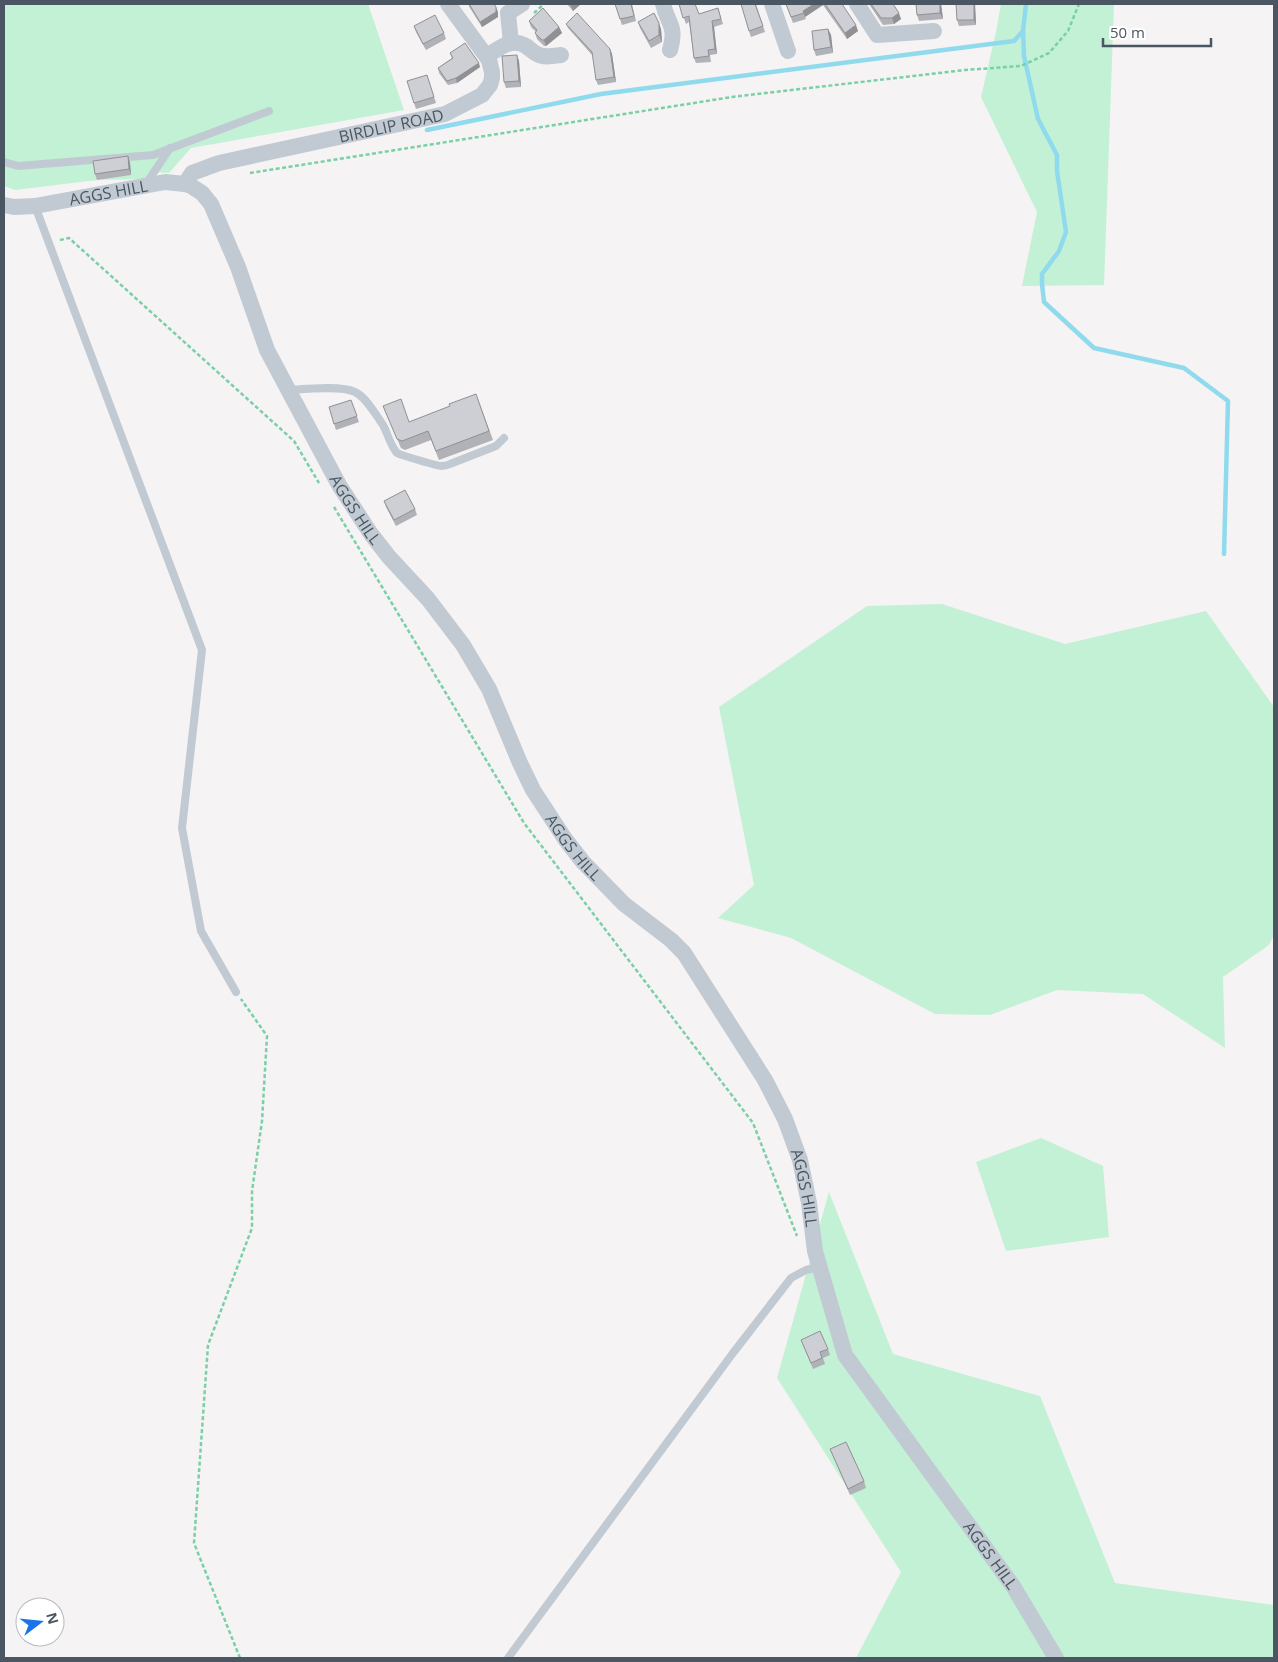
<svg xmlns="http://www.w3.org/2000/svg" width="1278" height="1662" viewBox="0 0 1278 1662" font-family="'Open Sans',sans-serif">
  <style>
    .green { fill: #c3f1d5 }
    .lines { fill: none; stroke-linecap: round; stroke-linejoin: round }
    .stream { stroke: #90daee; stroke-width: 4.5 }
    .path { stroke: #7ad0a6; stroke-width: 2.5; stroke-dasharray: 4 2.5; stroke-linecap: butt }
    .service { stroke: #c1cad2; stroke-width: 8 }
    .minor { stroke: #c1cad2; stroke-width: 16 }
    .wall { fill: #b0b2b7 }
    .shaded-wall { fill: #909195 }
    .building { fill: #cdcfd5; stroke: #909195 }
    .labels { text-anchor: middle; stroke-width: 5; stroke-linejoin: round; paint-order: stroke }
    .street-label { font-size: 16px; fill: #4a5661; stroke: #fff }
  </style>
  <rect width="100%" height="100%" fill="#f5f3f3"/>
  <!-- green -->
  <g class="green">
    <polygon points="4,4 368,4 404,110 191,148 169,173 155,172 153,167 145,179 97,180 15,190 4,186"/>
    <polygon points="1001,4 1114,4 1104,285 1022,286 1037,212 981,97 996,32"/>
    <polygon points="942,604 1065,644 1206,611 1274,707 1274,934 1269,945 1223,977 1225,1048 1143,994 1057,990 990,1015 935,1014 791,938 718,918 754,885 719,707 867,606"/>
    <polygon points="1041,1138 1103,1166 1109,1237 1006,1251 976,1162"/>
    <polygon points="829,1192 893,1354 1040,1396 1115,1583 1274,1605 1274,1658 856,1658 901,1572 777,1378"/>
  </g>
  <g class="lines">
    <!-- stream -->
    <g class="stream">
      <polyline points="1026,4 1023,31 1024,56 1038,119 1057,155 1057,171 1066,232 1059,251 1042,274 1042,284 1044,302 1094,348 1184,368 1228,401 1224,554"/>
      <polyline points="427,130 601,94 1014,41 1023,31"/>
    </g>
    <!-- path -->
    <g class="path">
      <polyline points="534,13 544,4"/>
      <polyline points="250,173 732,97 965,70 1021,66 1049,53 1068,31 1079,4"/>
      <polyline points="60,240 69,238 294,441 319,483"/>
      <polyline points="334,507 524,823 753,1123 797,1236"/>
      <polyline points="240,1658 194,1543 208,1345 252,1228 252,1191 262,1121 267,1036 241,999"/>
    </g>
    <!-- service -->
    <g class="service">
      <polyline points="4,162 18,166 153,155 269,111"/>
      <polyline points="146,184 170,148"/>
      <polyline points="35,206 202,650 182,828 201,931 236,992"/>
      <path d="M289,390C305,389 342,385 355,392C366,397 376,415 383,425C388,434 390,445 397,453C400,455 438,466 441,466C443,466 448,465 450,464L496,446L504,438"/>
      <polyline points="508,1658 733,1353 791,1278 806,1270 820,1267"/>
    </g>
    <!-- minor -->
    <g class="minor">
      <path d="M663,4C668,25 677,25 670,50"/>
      <polyline points="772,4 788,51"/>
      <polyline points="857,4 877,35 934,31"/>
      <polyline points="511,43 508,13 522,4"/>
      <path d="M487,56C498,49 511,38 524,45C529,47 532,52 537,54C544,58 553,56 561,55"/>
      <path id="s1" d="M185,184L192,173L219,163L445,114L482,95L490,85L492,78V72L489,60L448,4"/>
      <path id="s2" d="M4,205L14,207L35,206L165,182L185,184L191,186L202,193L211,204L238,267L267,350L339,485L371,534L389,557L428,599L463,645L489,689L520,763L533,790L565,839L583,862L624,904L671,940L684,953L765,1080L785,1119L800,1160L809,1203L815,1251L845,1355L1013,1586L1056,1658"/>
    </g>
  </g>
  <!-- wall -->
  <g class="wall">
    <polygon points="468,4 498,12 498,17 482,27 470,8"/>
    <polygon points="567,4 581,4 573,11"/>
    <polygon points="615,4 632,4 636,21 622,25"/>
    <polygon points="679,4 699,14 718,8 723,24 714,27 717,54 710,55 711,62 696,63 694,58 689,22 686,24"/>
    <polygon points="756,4 765,32 751,37 749,31"/>
    <polygon points="786,4 842,4 858,31 847,39 823,5 805,17 806,19 793,23"/>
    <polygon points="869,4 893,4 901,19 894,24 883,25"/>
    <polygon points="941,4 943,19 919,21 917,15"/>
    <polygon points="975,4 976,25 959,26 957,20"/>
    <polygon points="529,21 559,27 562,33 546,46 544,46 537,39 535,33 536,32 531,27"/>
    <polygon points="638,22 661,29 662,42 651,48 640,28"/>
    <polygon points="566,24 610,49 612,54 616,82 598,85 596,80 593,56 568,28"/>
    <polygon points="414,26 444,33 446,39 426,50 416,32"/>
    <polygon points="828,29 831,35 833,53 816,56 814,50"/>
    <polygon points="450,53 480,67 457,83 448,85 439,73 438,68 452,58"/>
    <polygon points="517,55 519,61 521,87 506,88 504,82"/>
    <polygon points="427,75 436,103 416,109 414,103"/>
    <polygon points="128,156 130,163 131,175 97,180 95,174"/>
    <polygon points="476,394 493,440 439,460 431,440 405,450 401,448 383,406 409,422 450,406"/>
    <polygon points="351,400 359,422 336,430 329,407"/>
    <polygon points="384,501 415,509 417,515 396,526 386,507"/>
    <polygon points="801,1340 828,1349 830,1355 823,1358 825,1364 813,1369"/>
    <polygon points="830,1449 864,1481 866,1488 850,1495"/>
  </g>
  <!-- shaded-wall -->
  <g class="shaded-wall">
    <polygon points="570,4 581,4 573,11"/>
    <polygon points="814,4 823,4 823,5 805,17 803,11"/>
    <polygon points="940,4 941,4 943,19 940,13"/>
    <polygon points="974,4 975,4 976,25 974,20"/>
    <polygon points="496,7 498,12 498,17 482,27 480,22"/>
    <polygon points="899,13 901,19 894,24 892,18"/>
    <polygon points="712,21 714,27 717,54 715,49"/>
    <polygon points="659,23 661,29 662,42 659,35"/>
    <polygon points="856,25 858,31 847,39 845,33"/>
    <polygon points="559,27 562,33 546,46 544,40"/>
    <polygon points="828,29 831,35 833,53 831,47"/>
    <polygon points="610,49 612,54 616,82 614,77"/>
    <polygon points="517,55 519,61 521,87 519,81"/>
    <polygon points="479,63 480,67 457,83 456,78"/>
    <polygon points="128,156 130,163 131,175 129,169"/>
  </g>
  <!-- building -->
  <g class="building">
    <polygon points="469,4 494,4 496,7 496,12 480,22"/>
    <polygon points="615,4 631,4 634,16 620,19"/>
    <polygon points="679,4 695,4 699,14 718,8 721,19 712,21 715,49 708,50 709,56 694,58 689,16 683,18"/>
    <polygon points="741,4 755,4 763,26 749,31"/>
    <polygon points="786,4 814,4 803,11 804,13 791,17"/>
    <polygon points="825,4 842,4 856,25 845,33"/>
    <polygon points="871,4 893,4 899,13 892,18 881,18"/>
    <polygon points="916,4 940,4 940,13 917,15"/>
    <polygon points="956,4 974,4 974,20 957,20"/>
    <polygon points="543,8 559,27 544,40 542,40 535,33 537,30 529,21"/>
    <polygon points="577,13 610,49 614,77 596,80 592,52 566,24"/>
    <polygon points="654,13 659,23 659,35 649,41 638,22"/>
    <polygon points="435,15 444,33 423,44 414,26"/>
    <polygon points="828,29 831,47 814,50 812,31"/>
    <polygon points="465,43 479,63 456,78 447,81 438,68 453,58 450,53"/>
    <polygon points="517,55 519,81 504,82 502,56"/>
    <polygon points="427,75 434,97 414,103 407,81"/>
    <polygon points="128,156 129,169 95,174 93,161"/>
    <polygon points="476,394 489,431 436,451 428,431 402,441 397,439 383,406 401,399 409,422 450,406 449,404"/>
    <polygon points="351,400 357,416 334,424 329,407"/>
    <polygon points="405,490 415,509 394,520 384,501"/>
    <polygon points="820,1331 828,1349 820,1352 822,1358 811,1363 801,1340"/>
    <polygon points="846,1442 864,1481 848,1489 830,1449"/>
  </g>
  <g class="labels">
    <!-- street labels -->
    <g class="street-label">
      <text dy="6" stroke="none"><textPath href="#s1" startOffset="218">BIRDLIP ROAD</textPath></text>
      <text dy="6" stroke="none"><textPath href="#s2" startOffset="106">AGGS HILL</textPath></text>
      <text dy="6" stroke="none"><textPath href="#s2" startOffset="556">AGGS HILL</textPath></text>
      <text dy="6" stroke="none"><textPath href="#s2" startOffset="961">AGGS HILL</textPath></text>
      <text dy="6" stroke="none"><textPath href="#s2" startOffset="1381">AGGS HILL</textPath></text>
      <text dy="6" stroke="none"><textPath href="#s2" startOffset="1801">AGGS HILL</textPath></text>
    </g>
  </g>
  <!-- border -->
  <rect width="1278" height="1662" fill="none" stroke="#4a5661" stroke-width="10"/>
  <!-- north arrow -->
  <g transform="translate(40 1622) rotate(74)"><circle r="24" fill="#ffffff" stroke="#b7bbc0"/>
  <path d="M0-4L9 19L0 12L-9 19Z" fill="#1a73e8"/>
  <text y="-8" font-size="14" font-weight="bold" text-anchor="middle" fill="#4a5661">N</text>
  </g>
  <!-- scale -->
  <path d="M1103 38v8h108v-8" fill="none" stroke="#4a5661" stroke-width="2.5"/>
  <text x="1110" y="38" font-size="15" fill="#4a5661" stroke="#ffffff" stroke-width="4" paint-order="stroke">50 m</text>
</svg>
